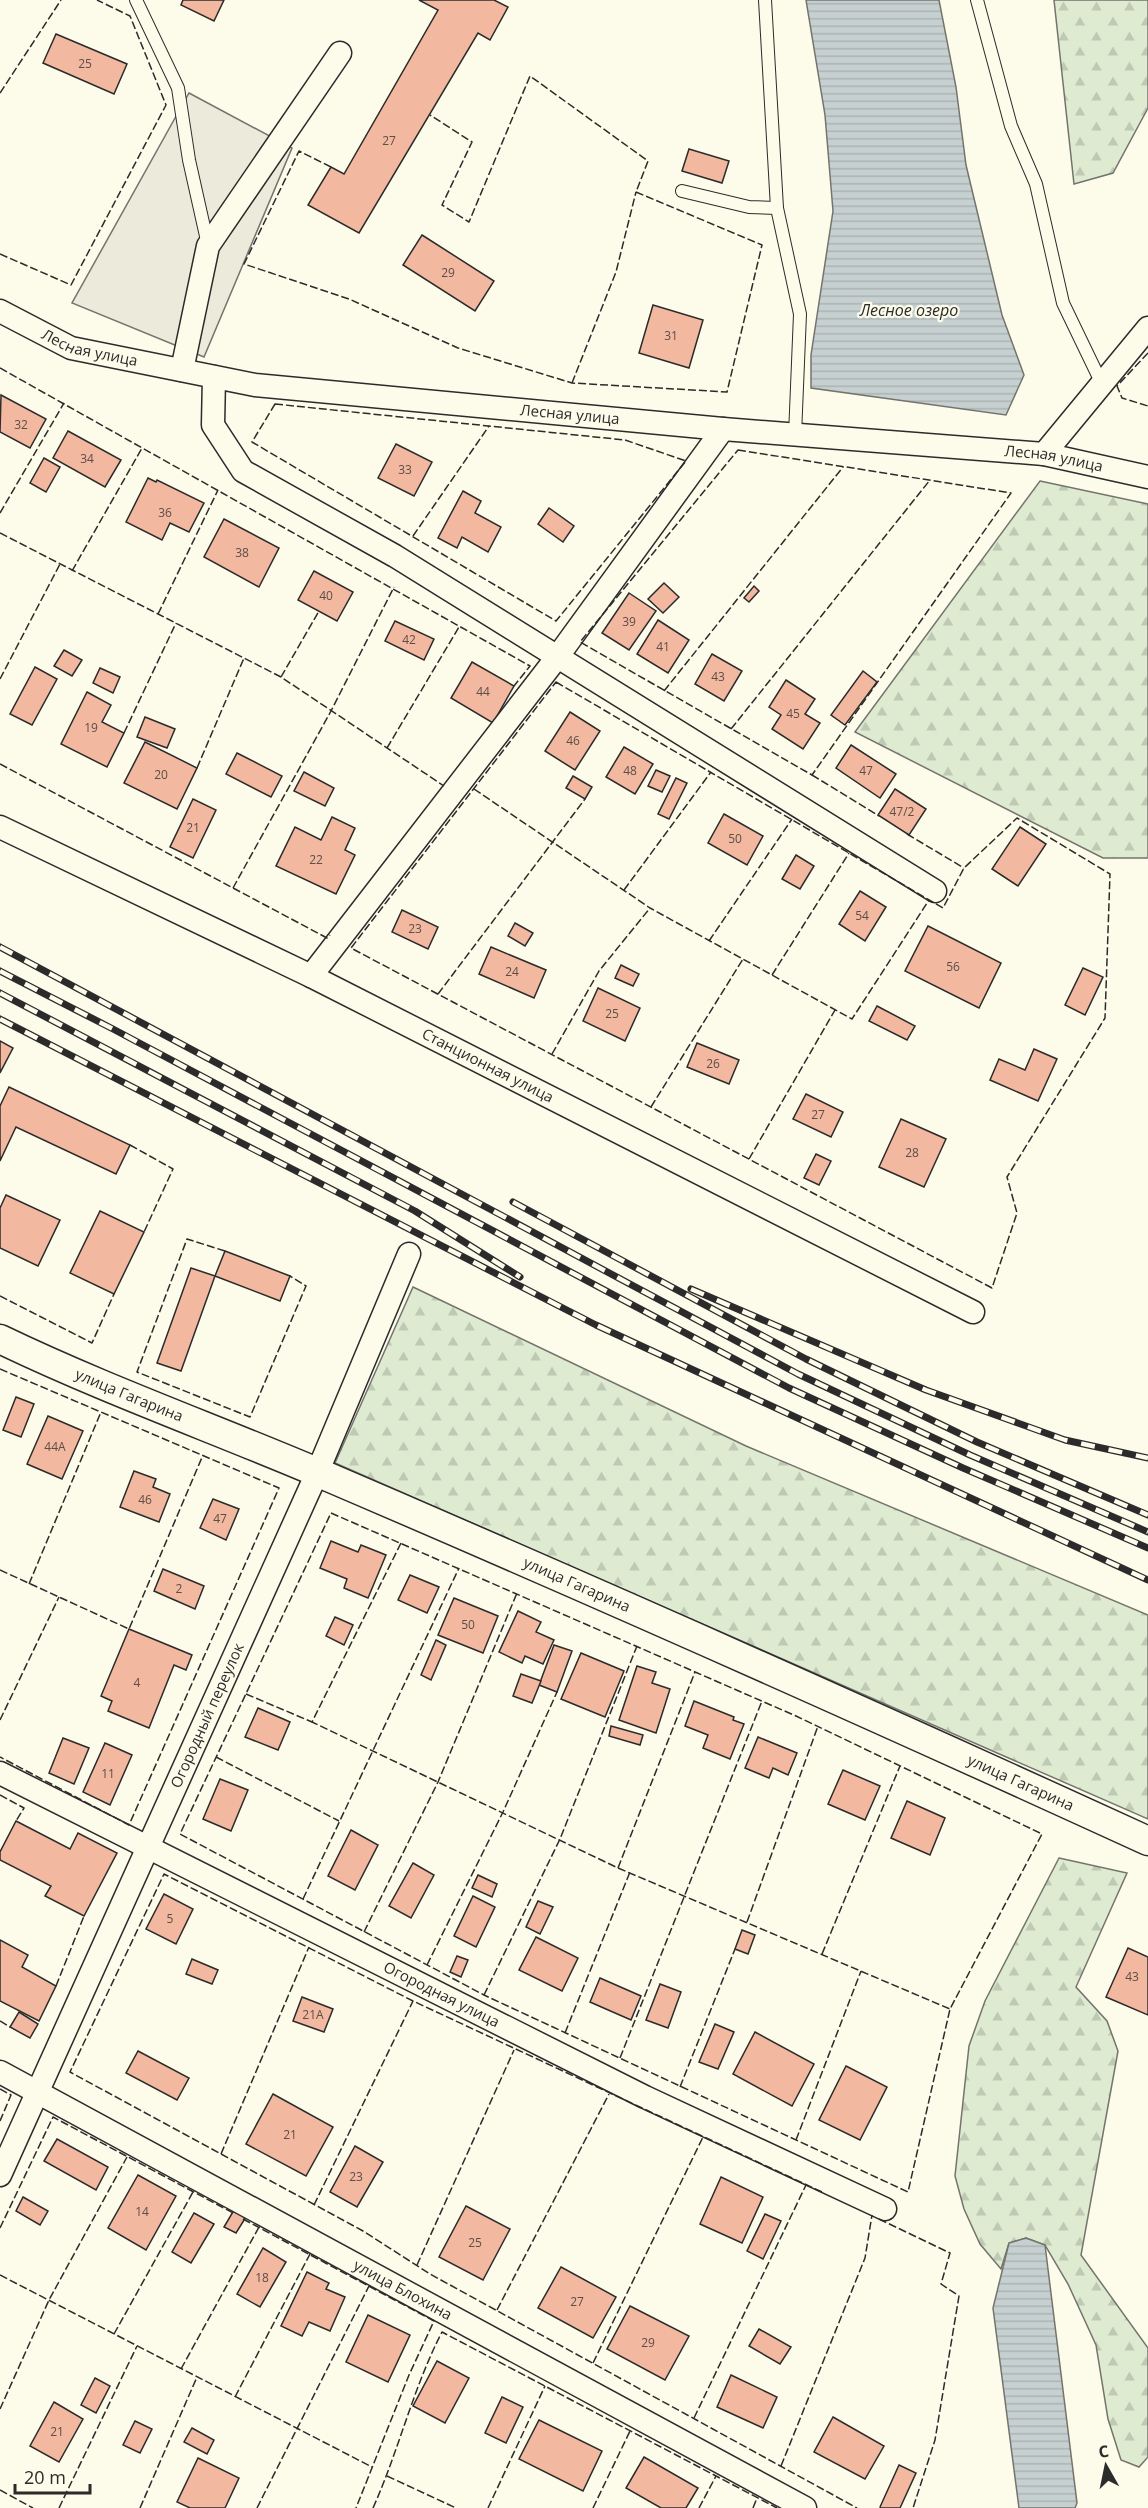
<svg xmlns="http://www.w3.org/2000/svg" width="1148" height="2508" viewBox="0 0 1148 2508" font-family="'Open Sans',sans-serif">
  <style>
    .forest { fill: url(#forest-firs); stroke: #74746e; stroke-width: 1.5 }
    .parking { fill: #eceadb; stroke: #74746e; stroke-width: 1.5 }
    .water { fill: url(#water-rules); stroke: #74746e; stroke-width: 1.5 }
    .building { fill: #f2b8a0; stroke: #2b2b2b; stroke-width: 1.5 }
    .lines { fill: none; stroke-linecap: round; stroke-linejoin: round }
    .service-casing { stroke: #2b2b2b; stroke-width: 14 }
    .minor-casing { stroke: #2b2b2b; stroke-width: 25 }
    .tertiary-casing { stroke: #2b2b2b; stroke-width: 31 }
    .service { stroke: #fdfbea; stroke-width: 12 }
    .minor { stroke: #fdfbea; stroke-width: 22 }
    .tertiary { stroke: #fdfbea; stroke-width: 28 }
    .rail-casing { stroke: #2b2b2b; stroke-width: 7 }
    .rail { stroke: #fdfbea; stroke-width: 4.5; stroke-dasharray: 14; stroke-linecap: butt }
    .fence { stroke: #2b2b2b; stroke-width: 1.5; stroke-dasharray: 8 3; stroke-linecap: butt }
    .labels { text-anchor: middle; stroke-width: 4.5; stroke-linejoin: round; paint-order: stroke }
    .number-label { font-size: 12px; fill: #5d4e48 }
    .street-label { font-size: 15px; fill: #2b2b2b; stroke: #fdfbea }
    .water-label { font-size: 16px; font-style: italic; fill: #2b2b2b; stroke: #fdfbea }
  </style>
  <defs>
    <pattern id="forest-firs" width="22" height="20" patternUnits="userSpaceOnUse" patternTransform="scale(1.5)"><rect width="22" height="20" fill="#deebd1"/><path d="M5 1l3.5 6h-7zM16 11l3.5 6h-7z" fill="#bfcab4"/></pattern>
    <pattern id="water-rules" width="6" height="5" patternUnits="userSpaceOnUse" patternTransform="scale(1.5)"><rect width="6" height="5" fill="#c7d0d0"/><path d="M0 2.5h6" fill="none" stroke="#abb3b3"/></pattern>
  </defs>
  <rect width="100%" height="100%" fill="#fdfbea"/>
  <!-- forest -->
  <g class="forest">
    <polygon points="1054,0 1148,0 1148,108 1113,173 1074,184"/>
    <polygon points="1040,481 1148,504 1148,858 1103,858 855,732"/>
    <polygon points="413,1287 746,1446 1148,1615 1148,1819 335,1463"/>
    <polygon points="1059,1858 1127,1873 1076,1987 1107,2021 1118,2051 1081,2255 1148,2348 1148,2457 1139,2467 1121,2460 1108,2419 1096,2345 1068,2284 1045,2245 1026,2238 1009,2243 1001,2269 980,2244 964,2209 955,2176 969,2046 985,2001"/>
  </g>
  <!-- parking -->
  <polygon class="parking" points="189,93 292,148 204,357 72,303"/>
  <!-- water -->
  <g class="water">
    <polygon points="806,0 939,0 956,87 966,165 1002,315 1024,375 1006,415 811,388 811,355 833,211 825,115"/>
    <polygon points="1026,2238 1045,2245 1077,2503 1075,2508 1019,2508 993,2308 1009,2243"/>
  </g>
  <!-- building -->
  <g class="building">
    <polygon points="183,0 224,0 214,21 181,5"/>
    <polygon points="419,0 494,0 508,7 490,40 478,33 359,233 308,205 331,167 344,174 438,10"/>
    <polygon points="56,34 127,64 114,94 43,63"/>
    <polygon points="689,149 729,161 722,183 682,171"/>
    <polygon points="422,235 494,281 475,311 403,265"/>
    <polygon points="653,305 703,320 689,368 639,353"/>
    <polygon points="1,395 46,419 30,448 0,432"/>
    <polygon points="68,431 121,460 105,487 53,458"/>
    <polygon points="396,444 432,462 414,496 378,478"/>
    <polygon points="44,458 60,467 46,492 30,483"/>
    <polygon points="148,478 156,482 157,480 204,503 189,532 170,523 162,540 126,522"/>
    <polygon points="463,491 481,501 475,513 501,527 488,552 462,537 457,548 438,538"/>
    <polygon points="549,508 574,526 563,542 538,524"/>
    <polygon points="224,519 279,548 259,587 204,557"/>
    <polygon points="314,571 353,592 337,621 298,600"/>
    <polygon points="664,583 679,597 663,613 648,599"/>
    <polygon points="754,586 759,591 749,602 744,598"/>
    <polygon points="629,593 656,611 629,650 602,633"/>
    <polygon points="658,620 689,640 668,673 637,654"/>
    <polygon points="395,621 434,639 424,660 385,641"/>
    <polygon points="64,650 82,660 72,676 54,666"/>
    <polygon points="712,654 742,671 724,701 695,684"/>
    <polygon points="472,662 514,686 493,723 451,698"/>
    <polygon points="35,667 57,679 32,725 10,714"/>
    <polygon points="100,668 120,677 113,693 93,683"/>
    <polygon points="863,671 877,682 845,725 831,715"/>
    <polygon points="786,680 815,699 805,714 820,723 803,749 772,729 781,715 769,707"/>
    <polygon points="87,692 111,705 102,722 124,733 107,767 61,744"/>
    <polygon points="570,712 600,731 575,770 545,751"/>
    <polygon points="145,717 175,729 167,748 137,737"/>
    <polygon points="145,742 197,768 177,809 124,783"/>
    <polygon points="851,745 896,774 880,798 836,768"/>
    <polygon points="624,747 653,764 635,794 606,777"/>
    <polygon points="237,753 282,776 271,797 226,774"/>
    <polygon points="656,770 670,776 662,792 648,786"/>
    <polygon points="304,772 334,788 325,806 294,791"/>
    <polygon points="573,776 592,787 585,799 566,788"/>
    <polygon points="676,778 687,783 669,819 658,814"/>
    <polygon points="895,789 926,809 909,835 878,815"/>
    <polygon points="193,799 216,810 193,858 170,847"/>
    <polygon points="724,814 763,836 747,865 708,843"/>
    <polygon points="332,817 355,828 345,850 355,855 336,894 276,866 295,827 321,840"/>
    <polygon points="1020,827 1046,844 1018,886 992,869"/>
    <polygon points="796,855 814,866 800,889 782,879"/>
    <polygon points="860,891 886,907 865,941 839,924"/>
    <polygon points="402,910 438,927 428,949 392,932"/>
    <polygon points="515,923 533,933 525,946 508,936"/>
    <polygon points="928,926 1001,963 979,1008 905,971"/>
    <polygon points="491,947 546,970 534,998 479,974"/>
    <polygon points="621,965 639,974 633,986 615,978"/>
    <polygon points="1083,968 1103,977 1085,1015 1065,1005"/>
    <polygon points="598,988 640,1008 625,1041 583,1021"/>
    <polygon points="877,1006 915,1026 907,1040 869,1021"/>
    <polygon points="0,1041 13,1048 0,1073"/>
    <polygon points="697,1043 739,1060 729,1084 687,1067"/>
    <polygon points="1034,1049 1057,1059 1038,1101 990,1080 999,1059 1025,1070"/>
    <polygon points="9,1087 130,1145 116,1174 16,1127 0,1161 0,1106"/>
    <polygon points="806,1094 843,1112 831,1137 793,1119"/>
    <polygon points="901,1119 946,1139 924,1187 879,1167"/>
    <polygon points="816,1154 831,1161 819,1185 804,1178"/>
    <polygon points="6,1195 60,1220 38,1266 0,1248 0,1208"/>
    <polygon points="100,1211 144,1232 114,1294 70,1273"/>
    <polygon points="225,1251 290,1276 280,1301 215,1276"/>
    <polygon points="191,1268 215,1276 181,1371 157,1363"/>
    <polygon points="16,1397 34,1404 21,1437 3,1430"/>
    <polygon points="48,1416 83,1431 62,1479 27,1464"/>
    <polygon points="134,1471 156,1479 153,1487 170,1494 159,1522 120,1507"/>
    <polygon points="213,1499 239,1509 226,1540 200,1528"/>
    <polygon points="331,1541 358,1552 361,1545 386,1555 368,1598 344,1588 347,1579 320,1568"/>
    <polygon points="163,1569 204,1586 195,1609 154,1591"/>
    <polygon points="410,1575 439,1587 427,1613 398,1600"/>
    <polygon points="454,1598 498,1616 483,1653 438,1635"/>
    <polygon points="518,1611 541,1622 536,1632 554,1640 543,1664 525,1656 522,1663 499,1652"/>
    <polygon points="335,1617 353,1625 344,1645 326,1636"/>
    <polygon points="129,1629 192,1655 186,1670 174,1665 149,1728 108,1711 112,1701 101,1696"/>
    <polygon points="436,1640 446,1645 431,1680 421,1675"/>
    <polygon points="554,1645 572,1651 557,1692 539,1685"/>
    <polygon points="581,1653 624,1671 605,1717 561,1699"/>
    <polygon points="637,1666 656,1672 652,1683 670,1689 656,1733 619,1720"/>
    <polygon points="521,1674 541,1681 532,1703 513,1696"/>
    <polygon points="694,1701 734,1717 733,1720 744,1724 730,1759 703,1748 708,1735 685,1726"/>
    <polygon points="258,1708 290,1722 278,1750 245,1737"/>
    <polygon points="611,1726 643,1735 640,1745 609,1736"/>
    <polygon points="758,1737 797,1753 788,1775 773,1768 769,1778 745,1768"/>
    <polygon points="63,1738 89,1748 74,1784 49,1773"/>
    <polygon points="105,1743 132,1755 110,1805 83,1792"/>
    <polygon points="843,1770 880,1786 865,1820 828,1804"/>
    <polygon points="220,1779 248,1790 231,1831 203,1819"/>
    <polygon points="907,1801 945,1818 930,1855 891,1838"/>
    <polygon points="16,1821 70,1849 78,1833 117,1853 84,1916 45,1896 51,1886 0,1860 0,1852"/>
    <polygon points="351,1830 378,1845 355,1890 328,1876"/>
    <polygon points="413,1863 434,1875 411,1918 389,1906"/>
    <polygon points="478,1875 497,1884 492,1897 472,1888"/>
    <polygon points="164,1894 193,1909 176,1944 146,1929"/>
    <polygon points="473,1896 495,1907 476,1947 454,1936"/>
    <polygon points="538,1901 553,1907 540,1934 526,1927"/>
    <polygon points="742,1930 755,1935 748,1954 735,1949"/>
    <polygon points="536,1937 578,1958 562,1991 519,1970"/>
    <polygon points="0,1940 28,1955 22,1967 56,1986 39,2021 0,2001"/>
    <polygon points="1128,1948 1148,1957 1148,2015 1106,1997"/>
    <polygon points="457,1956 468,1960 461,1977 450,1972"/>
    <polygon points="192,1959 218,1970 212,1984 186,1974"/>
    <polygon points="600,1978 641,1996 631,2020 590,2002"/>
    <polygon points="660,1984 681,1992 668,2028 646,2020"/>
    <polygon points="302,1997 333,2009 324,2032 293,2021"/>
    <polygon points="19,2012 38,2024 30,2038 10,2027"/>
    <polygon points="715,2024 734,2032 718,2069 699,2062"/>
    <polygon points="755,2032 814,2064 792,2106 733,2074"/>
    <polygon points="138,2051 189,2078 177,2100 126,2073"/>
    <polygon points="846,2066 887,2087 860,2140 819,2120"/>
    <polygon points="273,2094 333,2127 306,2176 246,2144"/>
    <polygon points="57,2139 108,2167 96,2190 44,2161"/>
    <polygon points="355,2146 383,2162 357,2207 330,2192"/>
    <polygon points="138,2175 176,2196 146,2250 108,2228"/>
    <polygon points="721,2177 763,2197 742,2243 700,2224"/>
    <polygon points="23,2197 48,2211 40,2225 16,2211"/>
    <polygon points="466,2206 510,2229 483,2280 439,2257"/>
    <polygon points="234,2210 246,2217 236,2233 224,2227"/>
    <polygon points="194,2213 214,2224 191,2263 172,2252"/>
    <polygon points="765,2214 781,2221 763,2259 747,2251"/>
    <polygon points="263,2248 286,2262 260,2307 237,2294"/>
    <polygon points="561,2267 616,2297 593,2338 538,2308"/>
    <polygon points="307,2272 329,2283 326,2289 345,2297 330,2331 309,2322 302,2336 281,2326"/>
    <polygon points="630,2306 689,2336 665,2380 607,2349"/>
    <polygon points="368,2315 410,2335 388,2382 346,2362"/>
    <polygon points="759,2329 791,2347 780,2364 749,2346"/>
    <polygon points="437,2361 469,2378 445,2423 413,2406"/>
    <polygon points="731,2375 777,2397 763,2428 717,2407"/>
    <polygon points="95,2378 110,2386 96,2413 81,2405"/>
    <polygon points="502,2397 523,2407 506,2443 485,2433"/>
    <polygon points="54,2402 83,2419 59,2462 30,2446"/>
    <polygon points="833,2417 884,2446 865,2479 814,2452"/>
    <polygon points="539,2420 602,2451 583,2491 519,2459"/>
    <polygon points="135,2421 152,2429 140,2453 123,2445"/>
    <polygon points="192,2428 214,2440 207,2454 184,2442"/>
    <polygon points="644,2457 698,2488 686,2508 661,2508 626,2488"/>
    <polygon points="198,2458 239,2478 225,2508 190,2508 177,2502"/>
    <polygon points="899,2465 916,2473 900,2508 881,2508 880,2507"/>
  </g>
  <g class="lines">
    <defs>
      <g id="service">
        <polyline points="136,0 178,88 189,160 208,245"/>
        <polyline points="765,0 777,208 800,314 795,435"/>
        <polyline points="977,0 1011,126 1036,184 1063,303 1102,384"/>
        <polyline points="682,191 749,207 777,208"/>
      </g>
      <g id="minor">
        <path id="s1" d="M0,311L71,348L255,385L723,429L1044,454L1148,477"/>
        <polyline points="182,370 208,246 340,53"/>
        <polyline points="214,377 213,425 243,471 395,556 935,891"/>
        <polyline points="1044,454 1148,328"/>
        <path id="s2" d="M0,827L311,976L973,1312"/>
        <polyline points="311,976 558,656 723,429"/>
        <path id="s3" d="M0,1773L645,2097L885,2209"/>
        <path id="s4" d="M0,2072L805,2508"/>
        <path id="s5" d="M0,2175L317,1473L409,1254"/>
      </g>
      <g id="tertiary">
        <path id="s6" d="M0,1339C104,1389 213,1428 319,1473C597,1592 873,1715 1148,1841"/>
      </g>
    </defs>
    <!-- service casing -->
    <use href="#service" class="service-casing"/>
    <!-- minor casing -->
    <use href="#minor" class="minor-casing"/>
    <!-- tertiary casing -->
    <use href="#tertiary" class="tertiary-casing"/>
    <!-- service -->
    <use href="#service" class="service"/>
    <!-- minor -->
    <use href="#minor" class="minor"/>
    <!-- tertiary -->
    <use href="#tertiary" class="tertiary"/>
    <defs>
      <g id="rail">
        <polyline points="0,947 798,1374 970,1455 1148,1532"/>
        <polyline points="0,971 113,1029 789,1388 963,1468 1148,1548"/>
        <polyline points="0,993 415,1211 520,1277"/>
        <polyline points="0,1019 596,1325 1148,1580"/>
        <polyline points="513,1202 806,1359 977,1442 1148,1515"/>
        <polyline points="691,1289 926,1390 1065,1440 1148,1458"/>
      </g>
    </defs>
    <!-- rail casing -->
    <use href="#rail" class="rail-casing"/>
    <!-- rail -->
    <use href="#rail" class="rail"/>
    <!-- fence -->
    <g class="fence">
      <polyline points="0,93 61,0"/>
      <polyline points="331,167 299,151 244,264 349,299 458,348 572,383 727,392 762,245 636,192 648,161 530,76 469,222 442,205 472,142 430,115"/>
      <polyline points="0,254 71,285 166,105 130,16 97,0"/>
      <polyline points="1148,353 1117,386 1122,398 1148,406"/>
      <polyline points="0,368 530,666 514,686"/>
      <polyline points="572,383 616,272 636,192"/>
      <polygon points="275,404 625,440 686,461 556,621 252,442"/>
      <polygon points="738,450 1011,493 812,775 580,642"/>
      <polyline points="0,513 64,403"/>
      <polyline points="0,533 281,677 444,786"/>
      <polyline points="413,536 489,426"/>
      <polyline points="72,571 142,448"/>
      <polyline points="158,614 218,490"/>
      <polyline points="281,677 319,611"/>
      <polyline points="0,679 60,564"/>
      <polygon points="556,682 943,908 964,868 1017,818 1110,874 1105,1018 1007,1177 1017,1213 992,1288 351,948"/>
      <polyline points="664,691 843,467"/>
      <polyline points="731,729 930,480"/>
      <polyline points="124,733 176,623"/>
      <polyline points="387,748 459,627"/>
      <polyline points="0,764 327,938 330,935"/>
      <polyline points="197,768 244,658"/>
      <polyline points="812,775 879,816"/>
      <polyline points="474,789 650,908 852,1019 929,900"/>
      <polyline points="907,834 964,868"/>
      <polyline points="233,888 331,711 394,587"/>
      <polyline points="624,890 711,772"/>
      <polyline points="709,941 792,819"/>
      <polyline points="772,975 849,853"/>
      <polyline points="438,994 585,799"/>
      <polyline points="552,1054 599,971 650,908"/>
      <polyline points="651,1107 743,959"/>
      <polyline points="130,1145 173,1169 144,1232"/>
      <polyline points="749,1159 835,1010"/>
      <polyline points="225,1251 187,1239 137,1372 250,1417 306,1286 290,1276"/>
      <polyline points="0,1296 92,1343 114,1294"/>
      <polyline points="0,1369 279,1488 129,1825 0,1757"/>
      <polygon points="331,1513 796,1716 1042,1834 950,2009 908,2192 484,1995 180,1834"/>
      <polyline points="401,1543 312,1722 618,1868 950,2009"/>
      <polyline points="0,1570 129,1629 203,1455"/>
      <polyline points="29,1584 101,1412"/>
      <polyline points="246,1694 312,1722"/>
      <polyline points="0,1720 59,1597"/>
      <polyline points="216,1757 339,1821"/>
      <polyline points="0,1795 24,1808 16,1821"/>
      <polyline points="618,1868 695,1672"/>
      <polyline points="303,1899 459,1568"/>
      <polyline points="747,1922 818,1726"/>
      <polyline points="364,1932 438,1782 517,1593"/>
      <polyline points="822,1954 900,1766"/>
      <polyline points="427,1965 503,1812 557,1692"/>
      <polyline points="56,1986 84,1916"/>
      <polyline points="484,1995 560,1839 637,1646"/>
      <polyline points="0,2021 10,2027"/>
      <polyline points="565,2033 630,1872"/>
      <polyline points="620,2058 762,1701"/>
      <polyline points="680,2087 735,1949"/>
      <polyline points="0,2089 11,2095 0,2121"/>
      <polyline points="796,2140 861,1971"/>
      <polyline points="221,2154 309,1947"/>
      <polyline points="822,2192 413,2001 164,1874 70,2072 363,2231 430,2274 857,2508"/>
      <polyline points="314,2205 413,2001"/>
      <polyline points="243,2219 434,2321 409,2375 356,2508"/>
      <polyline points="879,2219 950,2253 941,2284 959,2296 935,2440 913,2508"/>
      <polyline points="0,2228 53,2117 235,2214"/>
      <polyline points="417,2265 514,2050"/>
      <polyline points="0,2275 372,2467"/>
      <polyline points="497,2310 609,2094"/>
      <polyline points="114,2334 193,2192"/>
      <polyline points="593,2363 703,2137"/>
      <polyline points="181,2369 259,2227"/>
      <polyline points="235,2397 310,2254"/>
      <polyline points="0,2409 49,2300 127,2157"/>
      <polyline points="694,2418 806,2185"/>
      <polyline points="781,2466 865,2258 872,2215"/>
      <polyline points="387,2476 456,2508"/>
      <polyline points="0,2490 33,2508"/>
      <polyline points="59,2508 137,2346"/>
      <polyline points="140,2508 197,2377"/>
      <polyline points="257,2508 369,2286"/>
      <path d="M373,2508C399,2450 413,2388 442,2332L777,2508"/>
      <polyline points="488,2508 545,2386"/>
      <polyline points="593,2508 630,2431"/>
      <polyline points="699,2508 716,2476"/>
      <polyline points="753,2508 757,2498"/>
    </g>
  </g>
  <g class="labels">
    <!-- number labels -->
    <g class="number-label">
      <text x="85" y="68">25</text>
      <text x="389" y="145">27</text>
      <text x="448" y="277">29</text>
      <text x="671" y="340">31</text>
      <text x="21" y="429">32</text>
      <text x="87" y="463">34</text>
      <text x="405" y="474">33</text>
      <text x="165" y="517">36</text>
      <text x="242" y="557">38</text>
      <text x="326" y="600">40</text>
      <text x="629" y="626">39</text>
      <text x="409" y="644">42</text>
      <text x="663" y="651">41</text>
      <text x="718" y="681">43</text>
      <text x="483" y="696">44</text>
      <text x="793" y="718">45</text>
      <text x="91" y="732">19</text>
      <text x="573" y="745">46</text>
      <text x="630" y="775">48</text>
      <text x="866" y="775">47</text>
      <text x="161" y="779">20</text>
      <text x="902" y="816">47/2</text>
      <text x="193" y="832">21</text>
      <text x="735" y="843">50</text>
      <text x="316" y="864">22</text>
      <text x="862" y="920">54</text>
      <text x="415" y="933">23</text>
      <text x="953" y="971">56</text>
      <text x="512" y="976">24</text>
      <text x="612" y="1018">25</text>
      <text x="713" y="1068">26</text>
      <text x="818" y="1119">27</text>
      <text x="912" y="1157">28</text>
      <text x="55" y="1451">44А</text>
      <text x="145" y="1504">46</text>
      <text x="220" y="1523">47</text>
      <text x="179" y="1593">2</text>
      <text x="468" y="1629">50</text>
      <text x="137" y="1687">4</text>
      <text x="108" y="1778">11</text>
      <text x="170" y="1923">5</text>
      <text x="1132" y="1981">43</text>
      <text x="313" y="2019">21А</text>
      <text x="290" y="2139">21</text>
      <text x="356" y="2181">23</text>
      <text x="142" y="2216">14</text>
      <text x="475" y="2247">25</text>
      <text x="262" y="2282">18</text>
      <text x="577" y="2306">27</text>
      <text x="648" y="2347">29</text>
      <text x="57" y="2436">21</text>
    </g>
    <!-- street labels -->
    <g class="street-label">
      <text dy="5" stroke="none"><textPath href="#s1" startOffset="98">Лесная улица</textPath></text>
      <text dy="5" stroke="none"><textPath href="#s1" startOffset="584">Лесная улица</textPath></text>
      <text dy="5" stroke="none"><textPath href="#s1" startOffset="1070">Лесная улица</textPath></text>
      <text dy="5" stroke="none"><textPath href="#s2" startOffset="543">Станционная улица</textPath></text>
      <text dy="5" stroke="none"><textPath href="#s6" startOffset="141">улица Гагарина</textPath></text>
      <text dy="5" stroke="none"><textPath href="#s6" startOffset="627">улица Гагарина</textPath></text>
      <text dy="5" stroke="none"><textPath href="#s5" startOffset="504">Огородный переулок</textPath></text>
      <text dy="5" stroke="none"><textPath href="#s6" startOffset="1113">улица Гагарина</textPath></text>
      <text dy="5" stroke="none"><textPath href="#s3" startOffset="494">Огородная улица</textPath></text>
      <text dy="5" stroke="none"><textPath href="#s4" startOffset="458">улица Блохина</textPath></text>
    </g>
    <!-- water labels -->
    <g class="water-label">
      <text x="909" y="316">Лесное озеро</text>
    </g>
  </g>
  <!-- north arrow -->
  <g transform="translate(1106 2466) rotate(351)" stroke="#fdfbea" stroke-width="4.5" paint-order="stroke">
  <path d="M0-4.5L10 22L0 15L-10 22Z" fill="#2b2b2b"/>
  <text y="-9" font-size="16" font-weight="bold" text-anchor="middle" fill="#2b2b2b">С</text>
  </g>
  <!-- scale -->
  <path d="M15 2484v9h75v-9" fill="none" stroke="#2b2b2b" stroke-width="3"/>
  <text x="24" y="2484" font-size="18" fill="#2b2b2b" stroke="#fdfbea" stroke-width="4.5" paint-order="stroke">20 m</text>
</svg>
